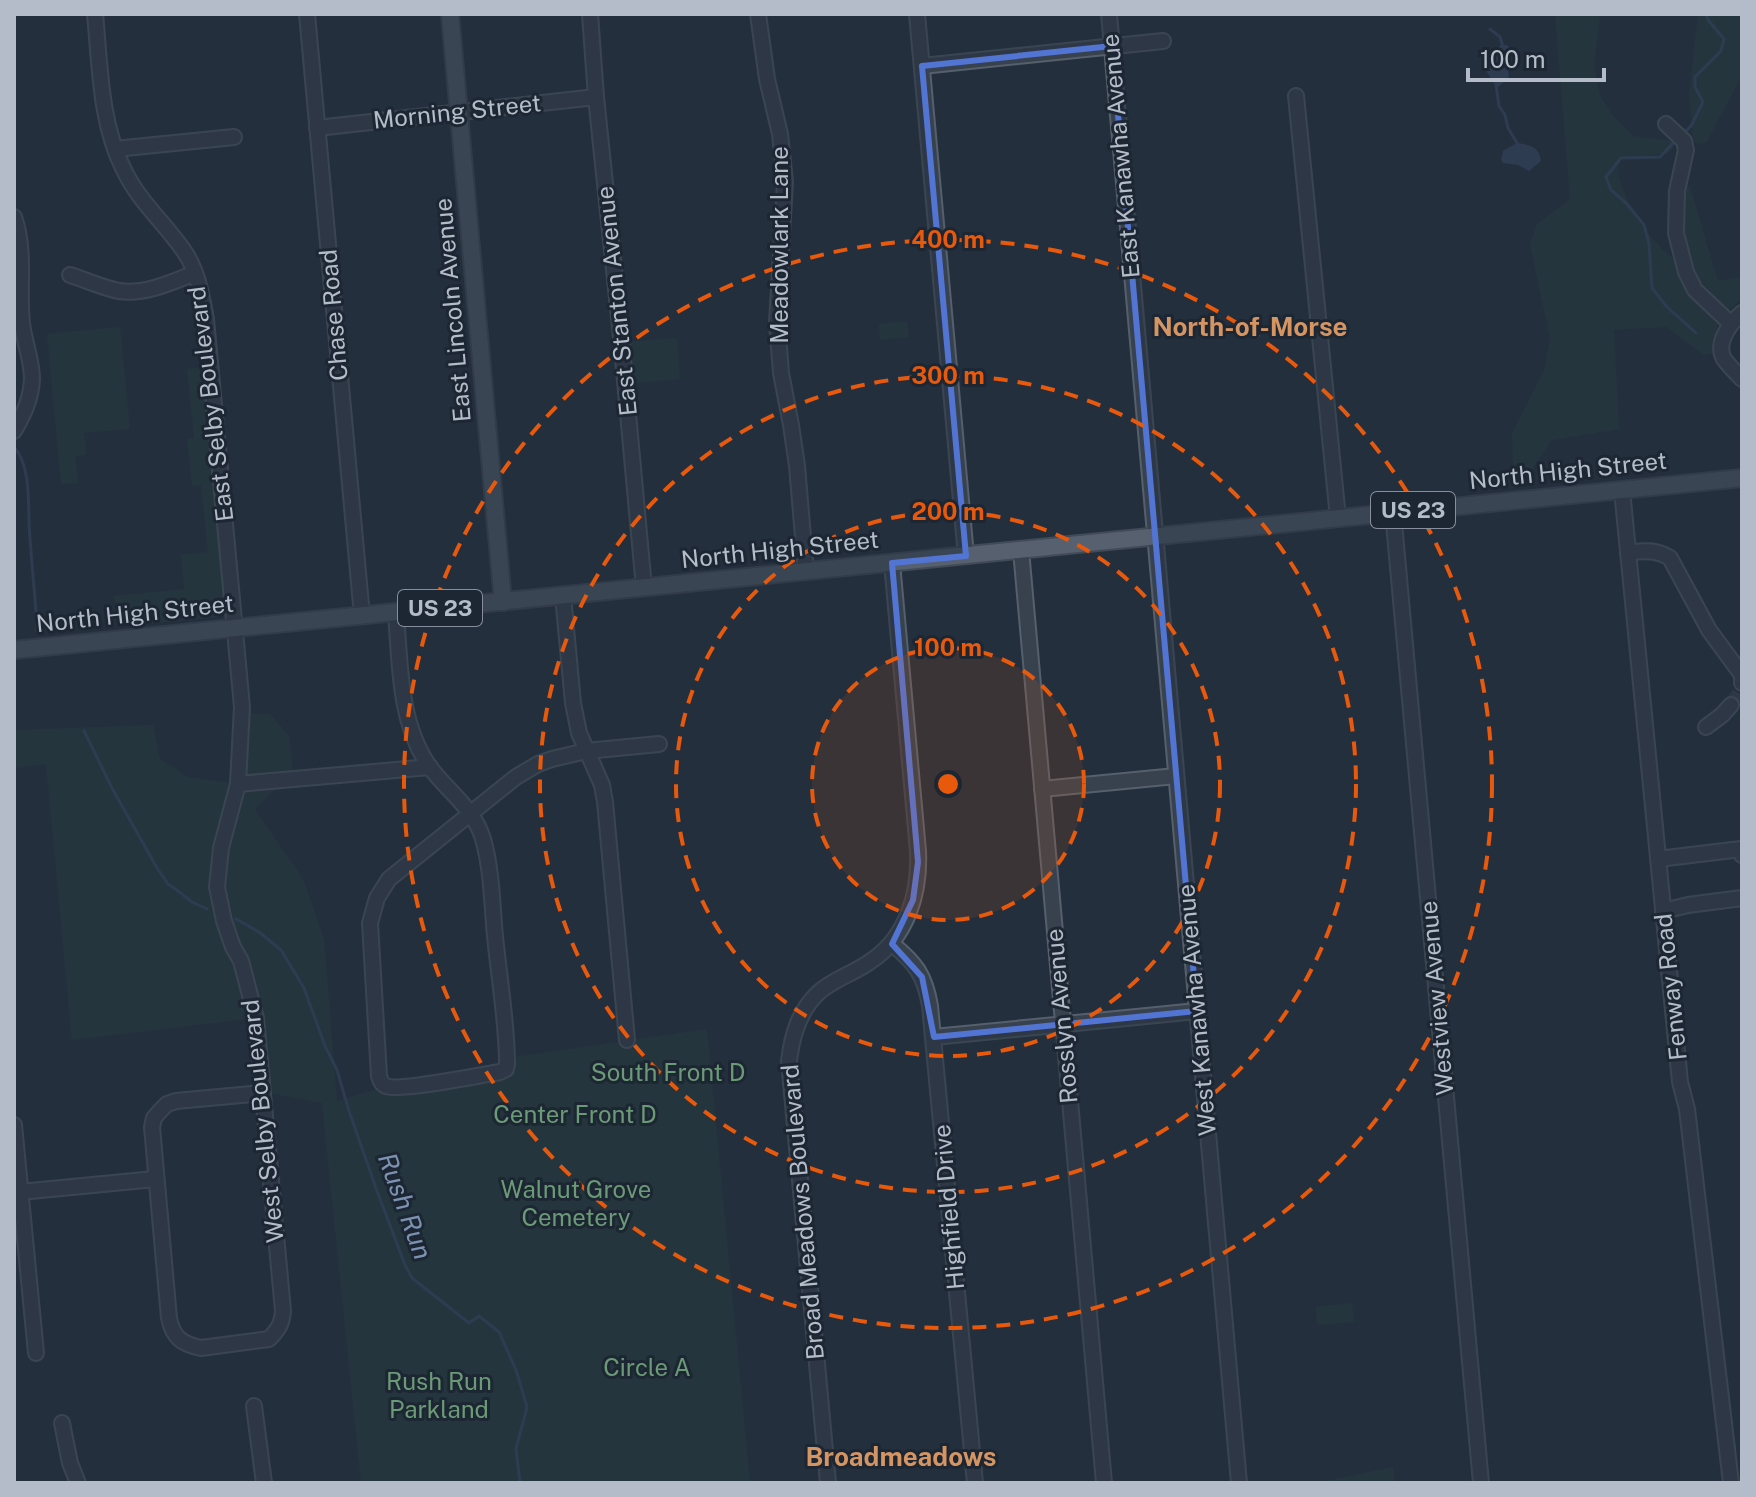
<svg xmlns="http://www.w3.org/2000/svg" width="1756" height="1497" viewBox="0 0 1756 1497" font-family="'Public Sans',sans-serif">
  <style>
    .green { fill: #263c3f }
    .water { fill: #394c67 }
    .lines { fill: none; stroke-linecap: round; stroke-linejoin: round }
    .stream { stroke: #394c67; stroke-width: 3 }
    .minor-tunnel { stroke: #3a4453; stroke-width: 14; stroke-dasharray: 14 7; stroke-linecap: butt }
    .minor-casing { stroke: #565f6c; stroke-width: 18 }
    .major-casing { stroke: #414a57; stroke-width: 20 }
    .minor { stroke: #38414e; stroke-width: 14 }
    .major { stroke: #56606e; stroke-width: 16 }
    .marked { fill: none; stroke: #5274d3; stroke-width: 6; stroke-linejoin: round }
    .ring { fill: none; stroke: #e8590c; stroke-width: 4; stroke-dasharray: 14 10 }
    .labels { text-anchor: middle; stroke-width: 6; stroke-linejoin: round; paint-order: stroke }
    .shield { fill: #1d2633; stroke: #878f9c; stroke-width: 2 }
    .shield-label { font-size: 22px; font-weight: bold; fill: #b4bcc9 }
    .street-label { font-size: 24px; fill: #b4bcc9; stroke: #1d2633 }
    .park-label { font-size: 24px; fill: #6b9a76; stroke: #1d2633 }
    .neighbourhood-label { font-size: 26px; font-weight: bold; fill: #d59563; stroke: #1d2633 }
    .water-label { font-size: 26px; font-style: italic; fill: #7c92b1; stroke: #1d2633 }
    .centre { fill: #e8590c; stroke: #1d2633; stroke-width: 4 }
    .ring-label { font-size: 24px; text-anchor: middle; font-weight: bold; fill: #e8590c; stroke: #1d2633; stroke-width: 6; stroke-linejoin: round; paint-order: stroke }
  </style>
  <rect width="100%" height="100%" fill="#242f3e"/>
  <!-- green -->
  <g class="green">
    <path d="M1555,14H1600L1594,66L1600,96L1614,117L1633,136L1672,141L1674,147L1668,153L1626,158L1620,160C1616,172 1619,179 1624,191C1638,231 1661,248 1692,275L1688,256L1681,193L1683,185L1690,187L1718,281L1742,277V299C1718,317 1716,323 1713,353L1704,355L1666,327L1614,330L1619,429L1552,440L1521,485L1513,463L1512,433L1545,368L1550,338L1530,245L1537,224L1570,199Z"/>
    <polygon points="1698,14 1742,14 1742,76 1707,141 1701,145 1693,141 1689,94"/>
    <polygon points="907,321 909,337 880,340 879,324"/>
    <polygon points="120,327 130,429 84,433 86,455 75,456 78,483 61,484 47,334"/>
    <polygon points="677,338 680,379 628,384 624,342"/>
    <polygon points="205,367 228,603 217,604 219,617 126,626 113,596 184,589 181,555 208,552 201,485 192,486 187,439 194,438 187,369"/>
    <polygon points="250,713 270,714 289,736 293,772 255,809 304,881 324,939 337,1101 376,1089 386,1092 511,1072 514,1068 514,1057 707,1029 750,1483 361,1483 322,1103 263,1092 256,1018 72,1040 46,764 14,768 14,730 153,725 160,759 188,777 238,784 242,788"/>
    <polygon points="1352,1303 1354,1322 1317,1325 1316,1307"/>
    <polygon points="1393,1467 1395,1483 1316,1483"/>
  </g>
  <!-- water -->
  <g class="water">
    <polygon points="1501,45 1506,45 1511,48 1507,67 1509,75 1508,78 1497,88 1483,66 1489,54"/>
    <path d="M1517,143C1530,145 1539,146 1541,161L1529,171L1518,165L1503,163L1501,160L1503,151Z"/>
  </g>
  <g class="lines">
    <!-- stream -->
    <g class="stream">
      <polyline points="1490,29 1500,37 1503,47"/>
      <polyline points="1496,85 1499,106 1505,115 1508,128 1517,143"/>
      <polyline points="1685,132 1691,126 1703,102 1695,87 1695,77 1721,51 1724,39 1708,20 1706,14"/>
      <polyline points="1674,142 1660,157 1621,158 1606,177 1611,190 1627,204 1644,225 1649,244 1652,288 1667,307 1696,333"/>
      <path d="M14,447C33,468 27,511 30,538C32,570 36,601 37,632"/>
      <polyline points="84,731 113,790 157,868 168,884 178,891 192,902 207,909"/>
      <polyline points="236,919 259,932 281,950 304,988 325,1046 337,1070 349,1111 377,1191 405,1265 412,1278 469,1323 479,1316 499,1332 516,1370 527,1407 516,1449 520,1483"/>
    </g>
    <!-- minor-tunnel -->
    <polyline class="minor-tunnel" points="1731,705 1742,688"/>
    <defs>
      <g id="minor">
        <path d="M95,14C100,65 100,124 124,170C139,202 167,225 186,254C198,273 202,297 206,319L242,707L238,784L221,848L217,887L224,921L233,947L241,961L256,1018L283,1311C282,1324 278,1330 269,1339L201,1348C181,1344 173,1337 169,1318L152,1127L154,1118L160,1111L167,1104L176,1101L263,1093"/>
        <polyline points="307,14 362,616"/>
        <polyline points="590,14 596,97 621,337 644,588"/>
        <polyline points="758,14 767,79 780,134 785,182 777,323 781,373 791,425 797,466 806,572"/>
        <polyline points="917,14 966,556"/>
        <polyline points="1109,14 1239,1483"/>
        <polyline points="922,66 1163,41"/>
        <polyline points="1296,96 1338,518"/>
        <polyline points="1666,124 1684,141 1686,150 1677,191 1676,233 1686,272 1695,290 1731,324"/>
        <polyline points="317,128 596,97"/>
        <polyline points="115,149 234,137"/>
        <path d="M14,217C26,251 18,288 22,323C24,342 32,359 32,379C31,399 24,414 14,431"/>
        <path d="M70,275C86,280 103,288 119,291C145,295 172,282 195,273"/>
        <path d="M1742,313C1730,323 1715,343 1724,359C1729,366 1736,373 1742,379"/>
        <polyline points="1622,490 1680,1082 1687,1109 1731,1483"/>
        <polyline points="1393,512 1481,1483"/>
        <polyline points="1021,550 1104,1483"/>
        <path d="M1628,552C1644,551 1656,549 1670,558L1709,630L1742,675V683"/>
        <polyline points="563,596 573,703 579,733 602,785 605,802 627,1040"/>
        <path d="M396,613C400,664 399,723 429,766C447,791 474,808 483,839C492,870 492,905 495,936C499,978 507,1022 507,1064L506,1069L500,1072C481,1075 398,1092 386,1086C380,1083 381,1081 379,1076L370,923L377,898L389,879L516,777L538,764L552,759L586,751L659,744"/>
        <polyline points="1706,727 1722,715 1731,705"/>
        <polyline points="238,784 430,767"/>
        <polyline points="1042,789 1176,776"/>
        <polyline points="1658,859 1741,849 1742,855"/>
        <polyline points="1663,911 1688,905 1742,898"/>
        <path d="M892,944C916,963 925,976 930,1006L975,1483"/>
        <polyline points="934,1037 1197,1011"/>
        <polyline points="14,1125 36,1353"/>
        <polyline points="20,1192 155,1179"/>
        <polyline points="254,1406 264,1483"/>
        <polyline points="62,1423 70,1463 78,1483"/>
        <path d="M828,1483L789,1061C792,1035 799,1011 818,993C833,979 855,973 871,961C907,937 920,893 918,851L892,563"/>
      </g>
      <g id="major">
        <polyline points="450,14 503,602"/>
        <polyline points="14,650 1742,478"/>
      </g>
    </defs>
    <!-- minor casing -->
    <use href="#minor" class="minor-casing"/>
    <!-- major casing -->
    <use href="#major" class="major-casing"/>
    <!-- minor -->
    <use href="#minor" class="minor"/>
    <!-- major -->
    <use href="#major" class="major"/>
  </g>
  <!-- marked area -->
  <path d="M0 0H1756V1497H0ZM1112,46L1197,1011L934,1037L922,977L892,944L913,900L918,862L892,563L966,556L922,66Z" fill="#242f3e" fill-opacity=".55" fill-rule="evenodd"/>
  <path class="marked" d="M1112,46L1197,1011L934,1037L922,977L892,944L913,900L918,862L892,563L966,556L922,66Z"/>
  <!-- distance rings -->
  <circle cx="948" cy="784" r="136" fill="#e8590c" fill-opacity=".12"/>
  <g class="ring">
    <circle cx="948" cy="784" r="136"/>
    <circle cx="948" cy="784" r="272"/>
    <circle cx="948" cy="784" r="408"/>
    <circle cx="948" cy="784" r="544"/>
  </g>
  <g class="labels">
    <!-- shield labels -->
    <g class="shield">
      <rect x="1371" y="492" width="84" height="36" rx="6"/>
      <rect x="398" y="590" width="84" height="36" rx="6"/>
    </g>
    <g class="shield-label">
      <text x="1413" y="518">US 23</text>
      <text x="440" y="616">US 23</text>
    </g>
    <!-- street labels -->
    <g class="street-label">
      <text transform="translate(457 112) rotate(-6)" y="8">Morning Street</text>
      <text transform="translate(1121 156) rotate(-95)" y="8">East Kanawha Avenue</text>
      <text transform="translate(780 245) rotate(-90)" y="8">Meadowlark Lane</text>
      <text transform="translate(617 301) rotate(-96)" y="8">East Stanton Avenue</text>
      <text transform="translate(453 310) rotate(-95)" y="8">East Lincoln Avenue</text>
      <text transform="translate(334 315) rotate(-95)" y="8">Chase Road</text>
      <text transform="translate(211 404) rotate(-97)" y="8">East Selby Boulevard</text>
      <text transform="translate(1568 471) rotate(-6)" y="8">North High Street</text>
      <text transform="translate(780 550) rotate(-6)" y="8">North High Street</text>
      <text transform="translate(135 614) rotate(-6)" y="8">North High Street</text>
      <text transform="translate(1671 987) rotate(-96)" y="8">Fenway Road</text>
      <text transform="translate(1437 998) rotate(-95)" y="8">Westview Avenue</text>
      <text transform="translate(1197 1010) rotate(-95)" y="8">West Kanawha Avenue</text>
      <text transform="translate(1062 1016) rotate(-95)" y="8">Rosslyn Avenue</text>
      <text transform="translate(263 1121) rotate(-96)" y="8">West Selby Boulevard</text>
      <text transform="translate(949 1207) rotate(-95)" y="8">Highfield Drive</text>
      <text transform="translate(803 1212) rotate(-95)" y="8">Broad Meadows Boulevard</text>
    </g>
    <!-- park labels -->
    <g class="park-label">
      <text x="668" y="1081">South Front D</text>
      <text x="575" y="1123">Center Front D</text>
      <text x="576" y="1198">Walnut Grove<tspan x="576" dy="28">Cemetery</tspan></text>
      <text x="647" y="1376">Circle A</text>
      <text x="439" y="1390">Rush Run<tspan x="439" dy="28">Parkland</tspan></text>
    </g>
    <!-- neighbourhood labels -->
    <g class="neighbourhood-label">
      <text x="1250" y="336">North-of-Morse</text>
      <text x="901" y="1466">Broadmeadows</text>
    </g>
    <!-- water labels -->
    <g class="water-label">
      <text transform="translate(405 1206) rotate(70)" y="9">Rush Run</text>
    </g>
  </g>
  <circle cx="948" cy="784" r="12" class="centre"/>
  <g class="ring-label">
    <text x="948" y="248">400 m</text>
    <text x="948" y="384">300 m</text>
    <text x="948" y="520">200 m</text>
    <text x="948" y="656">100 m</text>
  </g>
  <!-- border -->
  <rect width="1756" height="1497" fill="none" stroke="#b4bcc9" stroke-width="32"/>
  <!-- scale -->
  <path d="M1468 68v12h136v-12" fill="none" stroke="#b4bcc9" stroke-width="4"/>
  <text x="1480" y="68" font-size="24" fill="#b4bcc9" stroke="#1d2633" stroke-width="6" paint-order="stroke">100 m</text>
</svg>
